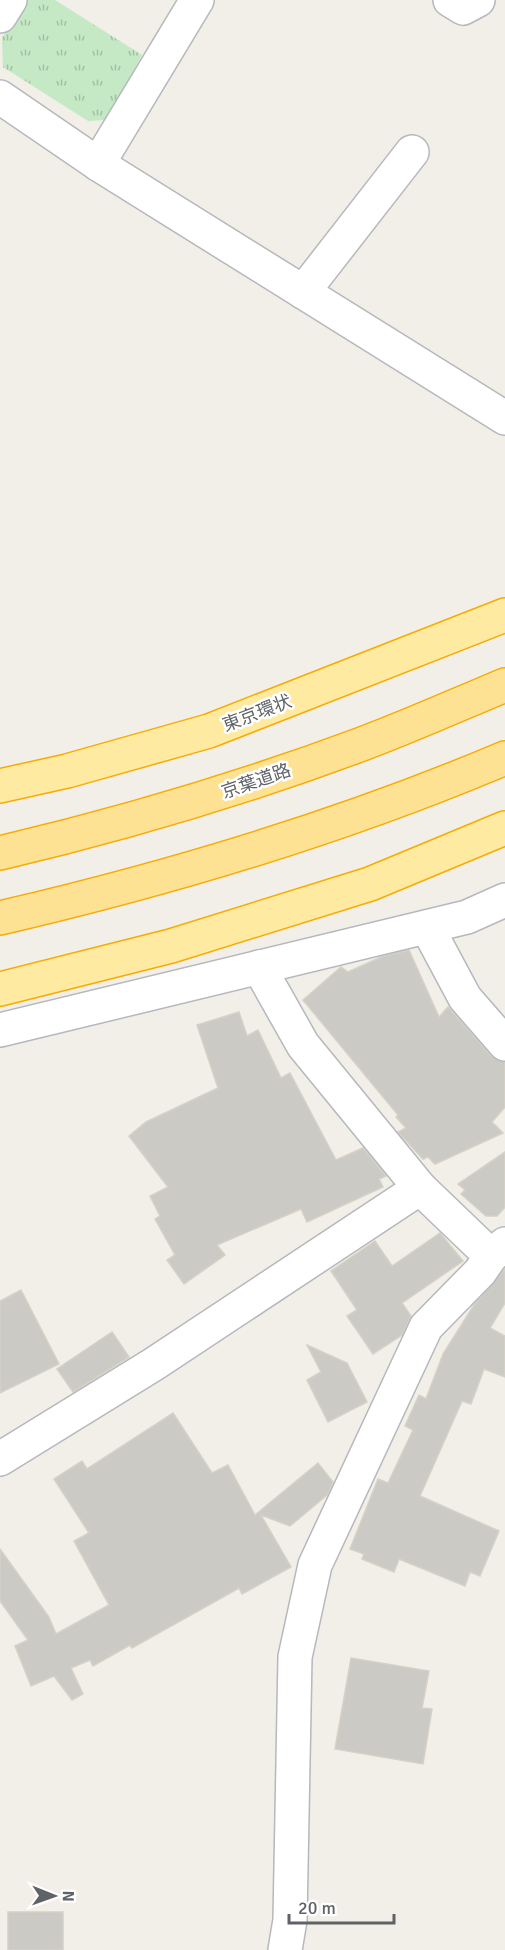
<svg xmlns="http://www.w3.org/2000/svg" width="505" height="1950" viewBox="0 0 505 1950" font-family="Signika,'Noto Sans JP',sans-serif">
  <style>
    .park { fill: url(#park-tufts) }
    .building { fill: #cccac5; stroke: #d6d1c6; stroke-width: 1.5 }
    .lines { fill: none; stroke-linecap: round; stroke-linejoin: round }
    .minor-casing { stroke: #b5b8bc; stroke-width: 36 }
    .trunk-casing { stroke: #f9ab00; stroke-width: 36 }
    .motorway-casing { stroke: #f9ab00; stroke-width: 36 }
    .minor { stroke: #fff; stroke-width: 33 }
    .trunk { stroke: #feeaa1; stroke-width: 33 }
    .motorway { stroke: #fde293; stroke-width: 33 }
    .labels { text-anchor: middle; stroke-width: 5; stroke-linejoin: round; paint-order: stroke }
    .street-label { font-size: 18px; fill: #5f6368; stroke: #fff }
  </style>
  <defs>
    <pattern id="park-tufts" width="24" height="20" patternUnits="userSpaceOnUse" patternTransform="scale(1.5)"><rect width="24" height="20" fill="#c5e8c5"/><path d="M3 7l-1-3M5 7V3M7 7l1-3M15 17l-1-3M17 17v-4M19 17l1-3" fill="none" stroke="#a3c0a4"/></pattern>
  </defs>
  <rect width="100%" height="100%" fill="#f1efe8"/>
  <!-- park -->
  <polygon class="park" points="27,0 55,0 142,55 106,120 88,121 3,67 2,38"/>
  <!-- building -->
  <g class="building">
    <polygon points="409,950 439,1017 448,1007 491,1056 505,1062 505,1107 492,1122 503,1133 435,1164 428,1157 423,1159 398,1132 406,1128 396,1117 398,1115 303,1000 341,967 348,972 381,957"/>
    <polygon points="239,1012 247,1036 258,1030 281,1078 290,1073 336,1160 363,1148 386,1176 379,1179 383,1187 307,1222 301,1209 217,1245 225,1255 184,1284 167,1260 175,1255 155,1219 160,1216 150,1196 168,1187 129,1136 146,1122 218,1088 197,1025"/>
    <polygon points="505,1152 505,1207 497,1216 486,1216 461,1194 465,1190 458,1184"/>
    <polygon points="440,1233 463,1261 402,1303 411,1316 402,1335 373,1354 347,1316 357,1310 331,1271 375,1241 392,1266"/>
    <polygon points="505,1269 505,1303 490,1328 505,1336 505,1377 484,1369 471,1404 462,1401 420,1496 499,1531 480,1576 470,1572 465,1586 399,1559 394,1572 362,1559 364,1554 350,1549 378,1479 388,1483 413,1430 405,1426 419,1395 426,1399 443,1354 474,1305"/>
    <polygon points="21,1290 59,1364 0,1393 0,1301"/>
    <polygon points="112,1332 129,1357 73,1392 57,1369"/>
    <polygon points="307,1345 347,1363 367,1402 328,1422 307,1380 321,1372"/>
    <polygon points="173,1413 212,1473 228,1465 255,1515 318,1463 333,1482 327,1495 290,1526 261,1515 291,1567 242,1594 239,1588 132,1648 130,1645 93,1666 90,1660 71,1668 83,1694 72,1700 54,1676 31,1686 15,1646 28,1640 0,1601 0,1549 49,1617 56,1634 109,1605 74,1541 89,1533 54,1479 82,1461 87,1469"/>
    <polygon points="351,1658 429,1671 422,1708 432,1709 423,1764 335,1749"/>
    <rect x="8" y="1912" width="55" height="38"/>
  </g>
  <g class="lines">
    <defs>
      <g id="minor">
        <polyline points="450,0 463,8 478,0"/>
        <polyline points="0,16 10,0"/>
        <polyline points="0,97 98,164 505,418"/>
        <polyline points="98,164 197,0"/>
        <polyline points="303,292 412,152"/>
        <polyline points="427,927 465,998 505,1044"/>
        <polyline points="259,967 303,1045 420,1188"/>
        <polyline points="0,1030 467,917 505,900"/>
        <polyline points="0,1459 154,1364 420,1188 491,1256"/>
        <polyline points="285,1950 290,1920 295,1657 315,1565 426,1327 480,1272 491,1256 505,1244"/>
      </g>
      <g id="trunk">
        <polyline points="0,786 67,771 209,731 505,615"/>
        <polyline points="0,989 171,946 370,884 505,828"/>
      </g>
      <g id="motorway">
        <path d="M0,853C123,824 244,788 362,744C410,726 457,705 505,685"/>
        <path d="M0,918C172,878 342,827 505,758"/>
      </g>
    </defs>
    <!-- minor casing -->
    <use href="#minor" class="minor-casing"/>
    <!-- trunk casing -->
    <use href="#trunk" class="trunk-casing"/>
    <!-- motorway casing -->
    <use href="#motorway" class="motorway-casing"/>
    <!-- minor -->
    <use href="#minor" class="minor"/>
    <!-- trunk -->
    <use href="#trunk" class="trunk"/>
    <!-- motorway -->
    <use href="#motorway" class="motorway"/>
  </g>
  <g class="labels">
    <!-- street labels -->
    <g class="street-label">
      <text transform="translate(257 713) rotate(-21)" y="6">東京環状</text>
      <text transform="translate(256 781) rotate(-19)" y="6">京葉道路</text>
    </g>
  </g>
  <!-- north arrow -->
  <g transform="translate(54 1896) rotate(91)" stroke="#ffffff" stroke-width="4.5" paint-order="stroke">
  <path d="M0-4.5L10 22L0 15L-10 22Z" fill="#5f6368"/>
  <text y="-9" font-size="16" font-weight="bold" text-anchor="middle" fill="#5f6368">N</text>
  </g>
  <!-- scale -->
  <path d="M289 1914v9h105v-9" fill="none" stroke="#5f6368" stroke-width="3"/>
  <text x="298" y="1914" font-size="18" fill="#5f6368" stroke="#ffffff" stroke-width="4.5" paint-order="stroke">20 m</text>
</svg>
